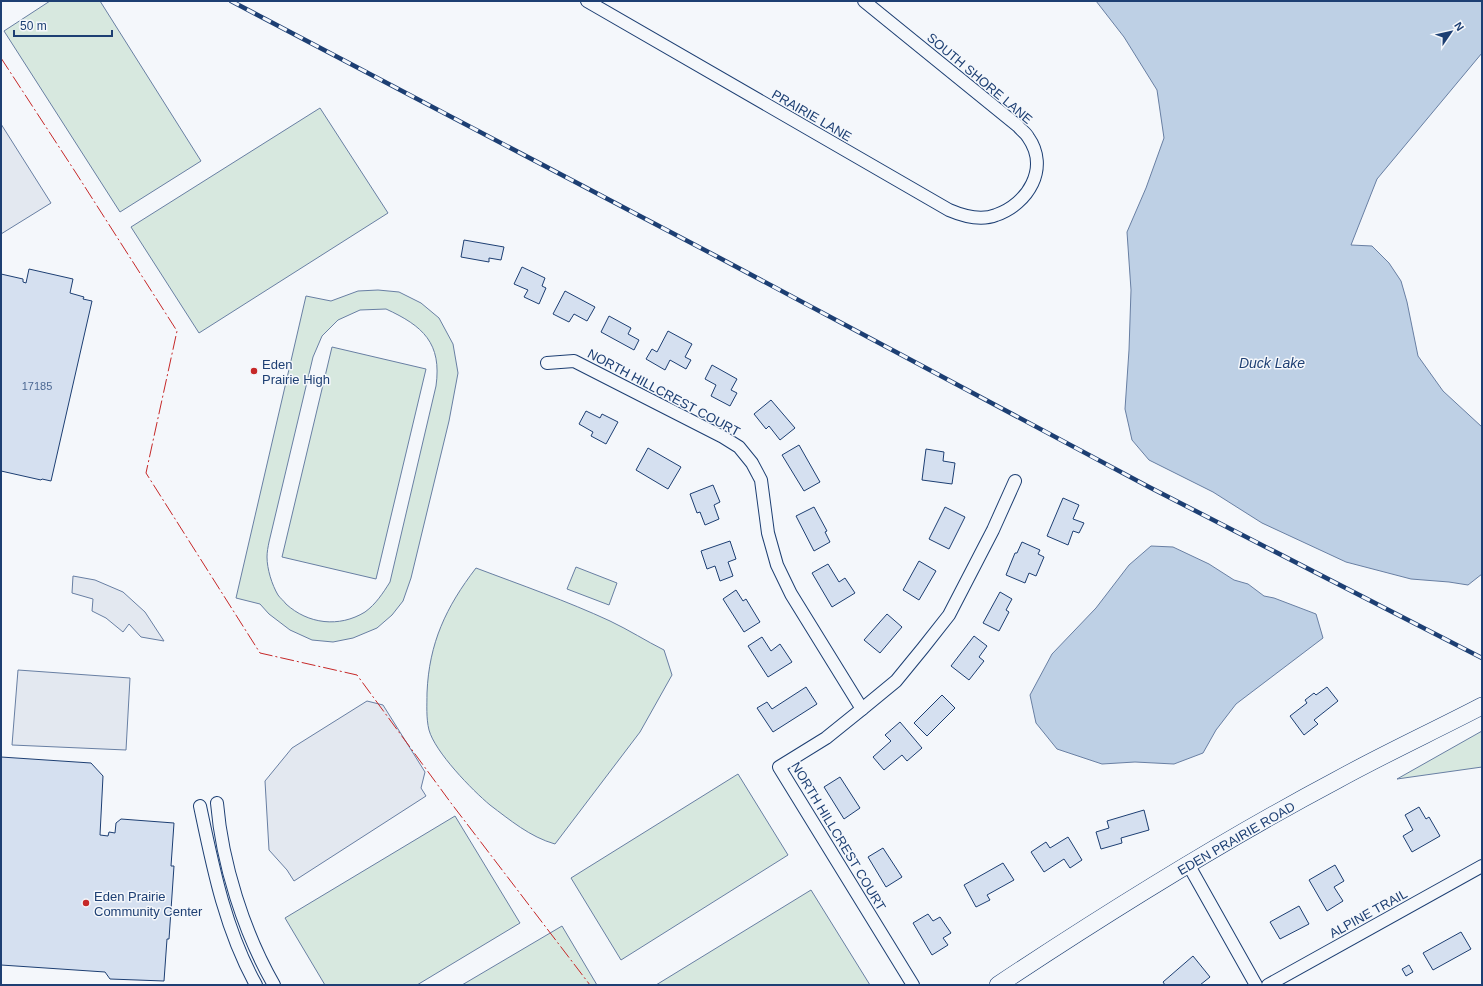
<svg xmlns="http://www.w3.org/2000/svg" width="1483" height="986" viewBox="0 0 1483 986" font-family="Helvetica,sans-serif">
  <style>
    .green { fill: #d7e8df; stroke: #687fa3; fill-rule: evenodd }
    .parking { fill: #e3e8f0; stroke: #687fa3 }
    .water { fill: #bed0e5; stroke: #687fa3 }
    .building { fill: #d5e0f0; stroke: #1d3f73 }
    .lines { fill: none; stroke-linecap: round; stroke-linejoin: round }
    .minor-casing { stroke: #1d3f73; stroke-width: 14 }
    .secondary-casing { stroke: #1d3f73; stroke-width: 18 }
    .minor { stroke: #f4f7fb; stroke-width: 12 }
    .secondary { stroke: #f4f7fb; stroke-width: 17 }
    .rail-casing { stroke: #1d3f73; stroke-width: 4.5 }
    .rail { stroke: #f4f7fb; stroke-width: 3; stroke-dasharray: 9; stroke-linecap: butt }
    .power { stroke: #c62828; stroke-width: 1; stroke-dasharray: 14 3 2 3; stroke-linecap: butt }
    .poi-dot { fill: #c62828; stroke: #f4f7fb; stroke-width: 1.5 }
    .labels { text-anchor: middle; stroke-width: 3; stroke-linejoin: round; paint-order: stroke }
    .number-label { font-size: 11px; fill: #4b6792 }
    .street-label { font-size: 13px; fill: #1d3f73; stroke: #f4f7fb }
    .poi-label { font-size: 13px; fill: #1d3f73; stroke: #f4f7fb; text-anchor: start }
    .water-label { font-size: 14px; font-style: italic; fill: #1d3f73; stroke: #f4f7fb }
  </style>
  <rect width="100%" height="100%" fill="#f4f7fb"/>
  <!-- green -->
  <g class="green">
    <polygon points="50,1 100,1 201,161 120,212 4,31"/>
    <polygon points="320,108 388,213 199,333 131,227"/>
    <path d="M378,290L399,292L421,303L439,318L453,344L458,373L449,421L411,578L403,601L392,615L377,628L353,638L333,642L312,640L290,630L269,614L260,604L236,598L306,296L331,301L358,291ZM386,309C423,326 442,343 436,386L390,582C383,593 376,604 365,612C339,628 308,624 286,604C284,601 280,598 278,595C272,585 267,569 267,557C267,552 268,547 269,542L313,357L322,336L338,320L360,310Z"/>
    <polygon points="332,347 426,369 376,579 282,557"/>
    <polygon points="576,567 617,583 609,605 567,589"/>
    <path d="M476,568C521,585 567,601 610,621C629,630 646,641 664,650L672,675L640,732L555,844C530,837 510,820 490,805C472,790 435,752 429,730C426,718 427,705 427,693C429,643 446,607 476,568Z"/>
    <polygon points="1482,731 1482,767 1397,779"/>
    <polygon points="738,774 788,855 621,960 571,878"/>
    <polygon points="455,816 520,923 417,985 325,985 285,918"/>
    <polygon points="811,890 870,985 656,985"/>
    <polygon points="562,926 597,985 462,985"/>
  </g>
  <!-- parking -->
  <g class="parking">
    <polygon points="1,124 51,203 1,234"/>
    <polygon points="73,576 95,580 123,592 145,612 164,641 141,637 129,624 123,632 106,618 92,611 93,599 72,593"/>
    <polygon points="18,670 130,678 126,750 12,745"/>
    <polygon points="367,701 383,705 425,772 421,788 426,796 294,881 287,870 269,850 265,781 292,748"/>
  </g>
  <!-- water -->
  <g class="water">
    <polygon points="1096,1 1482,1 1482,53 1377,179 1351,245 1372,246 1389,263 1401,281 1407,302 1418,356 1443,391 1482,427 1482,574 1468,585 1449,582 1411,579 1346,562 1262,523 1213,492 1149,460 1132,440 1125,409 1129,350 1131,290 1127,232 1146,188 1164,138 1157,90 1124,37"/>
    <polygon points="1151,546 1173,547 1209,564 1234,580 1248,584 1264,596 1274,598 1316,614 1323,638 1236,704 1216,730 1203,753 1174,764 1135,762 1102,764 1057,749 1036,723 1030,695 1052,654 1096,608 1129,565"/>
  </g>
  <!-- building -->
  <g class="building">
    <polygon points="464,240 504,247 501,260 489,258 489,262 461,257"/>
    <polygon points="522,267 545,278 542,286 546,288 539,304 524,297 528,290 514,284"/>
    <polygon points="29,269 73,279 70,293 84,297 83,299 92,301 51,481 42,479 41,480 1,471 1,274 23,279 23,282 26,283"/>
    <polygon points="565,291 595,307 587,321 574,314 569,322 553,314"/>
    <polygon points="609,316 631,328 628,334 639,340 634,350 601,332"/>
    <polygon points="668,331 692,344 685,357 691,360 686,369 670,360 665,370 646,359 652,349 657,352"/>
    <polygon points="712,365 737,379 731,390 737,393 730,406 711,396 716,385 705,379"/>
    <polygon points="771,400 795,428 780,440 769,426 766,429 754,414"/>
    <polygon points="586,411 600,418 602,414 618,422 606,444 591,436 593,432 579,424"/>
    <polygon points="799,445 820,482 804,491 782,455"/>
    <polygon points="648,448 681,467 668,489 636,470"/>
    <polygon points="926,449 944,452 943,461 955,463 952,484 922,480"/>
    <polygon points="713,485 720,502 714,505 719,519 705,525 700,512 697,513 690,494"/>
    <polygon points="1063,498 1079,505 1073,519 1084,523 1079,533 1073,531 1068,545 1047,536"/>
    <polygon points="814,507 827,531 825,532 830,542 814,551 796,516"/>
    <polygon points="945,507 965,517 949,549 929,539"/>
    <polygon points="730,541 736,559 728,562 733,576 720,581 715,566 707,569 701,551"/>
    <polygon points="1022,542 1040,550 1038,554 1044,557 1036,576 1029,573 1025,583 1006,575 1015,553 1017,553"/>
    <polygon points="919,561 936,571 919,600 903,590"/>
    <polygon points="828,564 839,582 845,578 855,593 832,607 812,573"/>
    <polygon points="736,590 743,601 746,599 760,622 744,632 723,599"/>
    <polygon points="1000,592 1012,599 1006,610 1009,612 999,631 983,623"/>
    <polygon points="887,614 902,627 880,653 864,640"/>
    <polygon points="974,636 987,646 979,657 984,661 969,680 951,666"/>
    <polygon points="762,637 771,651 780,644 792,662 768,677 748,646"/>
    <polygon points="806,687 817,704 773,732 757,708 767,702 772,709"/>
    <polygon points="1327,687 1338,701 1314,720 1318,724 1304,735 1290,716 1307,703 1305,700 1314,693 1316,695"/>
    <polygon points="942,695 955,708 927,736 914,723"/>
    <polygon points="900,722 922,748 907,761 902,755 884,770 873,757 891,741 885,735"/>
    <polygon points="1,757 91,763 103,776 100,835 108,836 109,832 115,833 116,823 121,819 174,823 171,866 174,866 169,939 167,939 164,981 110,979 105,972 1,965"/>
    <polygon points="840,777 860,808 844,819 824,787"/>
    <polygon points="1419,807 1426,819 1429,817 1440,836 1412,852 1403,836 1413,830 1405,815"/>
    <polygon points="1144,810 1149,830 1121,838 1122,843 1101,849 1096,832 1109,828 1107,821"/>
    <polygon points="1068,837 1082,860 1070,868 1064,859 1044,872 1031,852 1046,842 1050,848"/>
    <polygon points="883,848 902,877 886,887 868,857"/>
    <polygon points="1003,863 1014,880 987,895 990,900 976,907 964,885"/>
    <polygon points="1335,865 1344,881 1334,887 1343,901 1327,911 1309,880"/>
    <polygon points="1299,906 1309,924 1280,939 1270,922"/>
    <polygon points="928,914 933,921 940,917 951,933 943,938 948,945 932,955 913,923"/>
    <polygon points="1461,932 1471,949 1433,970 1423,953"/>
    <polygon points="1193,956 1210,977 1200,985 1165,985 1163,982"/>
    <polygon points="1409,965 1413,972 1406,976 1402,969"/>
  </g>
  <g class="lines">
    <defs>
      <g id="minor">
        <path d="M587,1L949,210C963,216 981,221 996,215C1028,204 1050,168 1028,137C1026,133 1021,130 1018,126L864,1"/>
        <polyline points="547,363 574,361 723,437 739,447 752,463 761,480 768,533 777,565 791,594 862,709"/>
        <path d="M217,803C222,863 244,933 274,985"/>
        <path d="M200,806C213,868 225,929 256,985"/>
        <polyline points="1188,864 1256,985"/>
        <polyline points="913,985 779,767 826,738 862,709 896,681 923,648 949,615 993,530 1015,481"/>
        <polyline points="1268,985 1482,866"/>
      </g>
      <path id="secondary" d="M998,985C1108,912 1220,842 1337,780C1384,754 1434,731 1482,706"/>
    </defs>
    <!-- minor casing -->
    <use href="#minor" class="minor-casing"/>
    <!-- secondary casing -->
    <use href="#secondary" class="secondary-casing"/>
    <!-- minor -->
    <use href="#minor" class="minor"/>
    <!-- secondary -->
    <use href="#secondary" class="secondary"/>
    <defs>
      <polyline id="rail" points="231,1 716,256 1149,487 1482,658"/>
    </defs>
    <!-- rail casing -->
    <use href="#rail" class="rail-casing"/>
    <!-- rail -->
    <use href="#rail" class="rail"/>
    <!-- power -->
    <polyline class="power" points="1,58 76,173 177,331 146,473 260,653 357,675 451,803 590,985"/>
  </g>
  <!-- markers -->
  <g class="poi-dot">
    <circle cx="254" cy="371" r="4"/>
    <circle cx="86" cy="903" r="4"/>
  </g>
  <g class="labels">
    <!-- number labels -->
    <g class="number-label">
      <text x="37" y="390">17185</text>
    </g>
    <!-- street labels -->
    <g class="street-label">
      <text transform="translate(980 78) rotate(40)" y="5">SOUTH SHORE LANE</text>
      <text transform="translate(812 115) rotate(30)" y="5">PRAIRIE LANE</text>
      <text transform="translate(664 392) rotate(28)" y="5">NORTH HILLCREST COURT</text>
      <text transform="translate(839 836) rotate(59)" y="5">NORTH HILLCREST COURT</text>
      <text transform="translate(1236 838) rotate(-30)" y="5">EDEN PRAIRIE ROAD</text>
      <text transform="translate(1368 913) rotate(-29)" y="5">ALPINE TRAIL</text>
    </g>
    <!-- poi labels -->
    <g class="poi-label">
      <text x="262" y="369">Eden<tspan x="262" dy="15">Prairie High</tspan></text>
      <text x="94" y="901">Eden Prairie<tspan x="94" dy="15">Community Center</tspan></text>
    </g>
    <!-- water labels -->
    <g class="water-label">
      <text x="1272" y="368">Duck Lake</text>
    </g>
  </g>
  <!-- border -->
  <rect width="1483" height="986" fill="none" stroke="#1d3f73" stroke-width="4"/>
  <!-- north arrow -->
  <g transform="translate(1451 32) rotate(56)" stroke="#f4f7fb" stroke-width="3" paint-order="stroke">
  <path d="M0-3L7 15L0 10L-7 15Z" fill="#1d3f73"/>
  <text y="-6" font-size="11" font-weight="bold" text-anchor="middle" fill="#1d3f73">N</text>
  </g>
  <!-- scale -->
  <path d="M14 30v6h98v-6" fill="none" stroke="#1d3f73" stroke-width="2"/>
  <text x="20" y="30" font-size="12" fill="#1d3f73" stroke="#f4f7fb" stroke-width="3" paint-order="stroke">50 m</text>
</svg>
